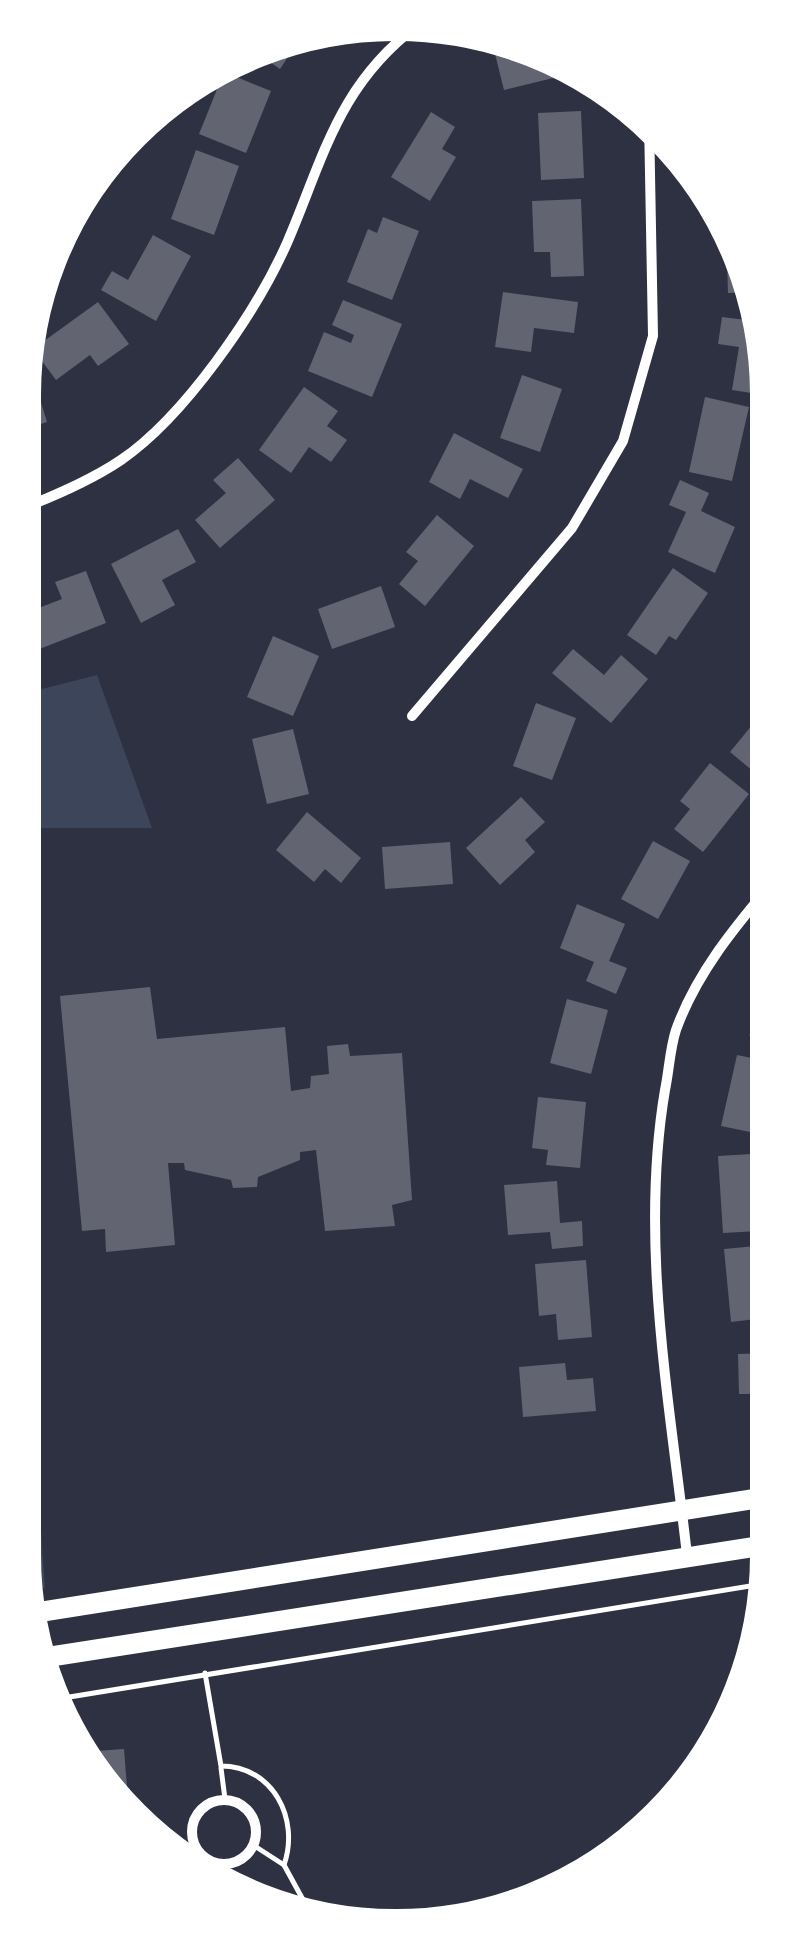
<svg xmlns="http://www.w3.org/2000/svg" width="791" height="1950" viewBox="0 0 791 1950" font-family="'PT Sans Narrow',sans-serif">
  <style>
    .green { fill: #3c4559 }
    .building { fill: #626471 }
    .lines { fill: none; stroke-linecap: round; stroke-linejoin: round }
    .path { stroke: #fff; stroke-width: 5 }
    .minor { stroke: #fff; stroke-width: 10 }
    .secondary { stroke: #fff; stroke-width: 20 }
    .rim { fill: none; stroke: #fff; stroke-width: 12 }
  </style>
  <rect width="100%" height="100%" fill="#2d3142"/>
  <!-- green -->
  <g class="green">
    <polygon points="97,675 152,828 18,828 18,695"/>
    <polygon points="18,1187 45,1588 24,1592 18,1554"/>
  </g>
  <!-- building -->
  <g class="building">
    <polygon points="301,37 280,69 252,50"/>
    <polygon points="527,42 572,65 574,73 504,90 494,50"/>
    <polygon points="224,72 271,91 246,153 199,134"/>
    <polygon points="581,111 584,178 541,180 538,113"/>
    <polygon points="431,112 455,127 442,149 456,157 430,201 391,177"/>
    <polygon points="196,150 239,166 214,235 171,219"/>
    <polygon points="581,199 584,276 551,277 550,252 534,252 532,201"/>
    <polygon points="383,217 419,231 392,300 347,282 368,229 377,233"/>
    <polygon points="733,226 735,229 754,292 728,293 726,227"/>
    <polygon points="153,235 191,256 156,321 101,290 112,271 128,280"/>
    <polygon points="503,292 578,302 574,333 534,328 531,352 495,347"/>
    <polygon points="343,300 402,324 372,397 308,371 324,332 351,343 354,335 332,325"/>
    <polygon points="98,302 129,344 98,366 90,355 56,380 33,349"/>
    <polygon points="722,317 754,321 751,342 770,345 770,396 732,390 739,347 718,344"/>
    <polygon points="522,375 562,389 540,452 500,438"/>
    <polygon points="34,380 47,422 18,431 19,384"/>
    <polygon points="304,387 338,411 327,426 347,440 331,462 309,447 291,473 259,450"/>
    <polygon points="705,397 749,407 732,481 689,472"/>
    <polygon points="454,433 523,469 508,498 470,479 460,499 429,482"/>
    <polygon points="238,458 275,500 220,548 195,520 226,493 213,480"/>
    <polygon points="680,480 709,493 701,511 735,527 715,573 668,552 686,512 669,505"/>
    <polygon points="437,515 474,546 425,606 399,584 418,561 406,552"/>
    <polygon points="178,529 196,562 162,580 175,605 141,623 111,564"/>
    <polygon points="673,568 708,593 676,640 669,636 656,655 627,635"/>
    <polygon points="86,571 106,623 37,650 23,614 62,599 55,582"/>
    <polygon points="381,586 395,627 332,649 318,609"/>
    <polygon points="273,636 319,656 293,716 247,697"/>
    <polygon points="573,649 604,675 621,655 648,679 611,723 552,673"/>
    <polygon points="771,702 771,773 765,781 730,752"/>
    <polygon points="536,703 576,718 552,780 513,766"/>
    <polygon points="293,729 309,794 267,804 252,739"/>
    <polygon points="710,763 749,794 703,852 674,829 690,809 680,801"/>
    <polygon points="521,797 545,822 525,840 535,852 500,885 466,848"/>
    <polygon points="307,812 361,858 341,883 325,869 314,882 276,850"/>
    <polygon points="653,841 690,861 658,919 621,899"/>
    <polygon points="450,842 453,884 385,889 382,847"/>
    <polygon points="577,904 625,924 609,961 627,968 616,994 586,981 594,962 560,948"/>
    <polygon points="150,987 157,1039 285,1027 291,1091 310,1088 311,1076 329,1074 327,1046 348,1044 350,1056 402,1053 412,1200 392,1205 395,1226 325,1231 316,1150 300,1152 300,1160 258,1177 257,1187 233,1188 231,1180 185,1170 184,1163 168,1163 175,1245 106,1252 105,1229 82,1231 60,996"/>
    <polygon points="772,995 772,1048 749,1035"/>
    <polygon points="567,999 608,1010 591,1074 550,1063"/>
    <polygon points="737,1055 772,1062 772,1112 760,1109 755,1133 721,1126"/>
    <polygon points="538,1097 586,1102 580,1168 546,1165 548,1150 532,1148"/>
    <polygon points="766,1153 769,1201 757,1202 759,1231 723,1233 718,1156"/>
    <polygon points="557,1181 560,1223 582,1221 583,1246 552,1249 550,1232 508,1235 504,1185"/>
    <polygon points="768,1245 772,1294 762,1295 764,1318 731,1322 724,1249"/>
    <polygon points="586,1260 592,1337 558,1340 556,1314 539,1316 535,1264"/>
    <polygon points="773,1353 773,1394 739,1394 738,1354"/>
    <polygon points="565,1363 567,1380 593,1378 596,1411 523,1417 519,1367"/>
    <polygon points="124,1749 127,1787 103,1789 81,1752"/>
  </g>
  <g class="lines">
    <!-- path -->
    <g class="path">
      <polyline points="18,1103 30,1084"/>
      <path d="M205,1673L221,1766C273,1766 300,1819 284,1865L313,1918"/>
      <polyline points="51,1700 769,1583"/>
      <polyline points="221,1768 225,1799"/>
      <polyline points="253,1845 284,1865"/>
    </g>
    <!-- minor -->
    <g class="minor">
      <path d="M18,510C52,497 90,481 121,460C184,417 256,313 287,243C324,157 338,85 418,25"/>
      <polyline points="412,716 572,528 623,441 653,336 649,119"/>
      <path d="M687,1555C670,1403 639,1243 665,1090C669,1071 670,1048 676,1030C696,974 734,928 772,883"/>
      <circle cx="224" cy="1832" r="32"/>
      <polyline points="176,1857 195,1848"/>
    </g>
    <!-- secondary -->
    <g class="secondary">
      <polyline points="27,1614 773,1496"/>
      <polyline points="35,1659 773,1544"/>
    </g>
  </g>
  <!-- crop -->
  <path d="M0 0H791V1950H0ZM395 35H396A360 360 0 0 1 756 395V1555A360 360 0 0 1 396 1915H395A360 360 0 0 1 35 1555V395A360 360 0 0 1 395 35Z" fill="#fff" fill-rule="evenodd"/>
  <path class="rim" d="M395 35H396A360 360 0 0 1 756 395V1555A360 360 0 0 1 396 1915H395A360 360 0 0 1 35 1555V395A360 360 0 0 1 395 35Z"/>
</svg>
